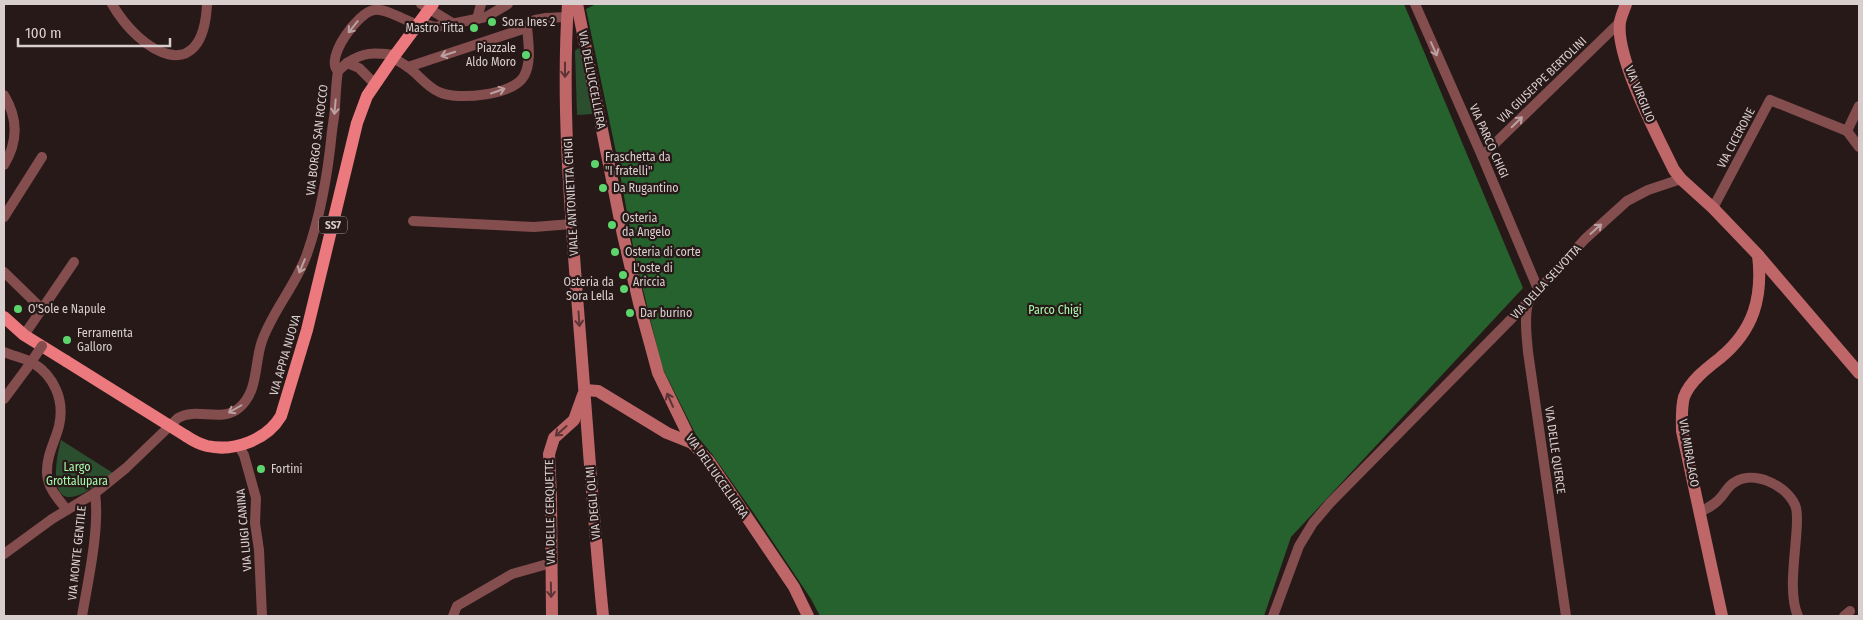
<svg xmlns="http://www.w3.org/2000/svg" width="1863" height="620" viewBox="0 0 1863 620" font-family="'Fira Sans Condensed',sans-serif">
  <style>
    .green { fill: #2b4e2e }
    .forest { fill: #25622d }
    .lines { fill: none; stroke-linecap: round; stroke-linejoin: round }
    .street { stroke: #844d4e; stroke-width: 10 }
    .secondary { stroke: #be6668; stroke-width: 12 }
    .primary { stroke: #eb797d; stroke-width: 12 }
    .street-bridge { stroke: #844d4e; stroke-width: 10 }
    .primary-bridge { stroke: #eb797d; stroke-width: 12 }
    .oneway { stroke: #bba1a1 }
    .oneway2 { stroke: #5c3435 }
    .poi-dot { fill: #5dd56d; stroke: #281919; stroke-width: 2 }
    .labels { text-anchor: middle; stroke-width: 4.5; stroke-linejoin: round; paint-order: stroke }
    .shield { fill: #281919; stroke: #a49898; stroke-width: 1 }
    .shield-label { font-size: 11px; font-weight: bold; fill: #d9cece }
    .poi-label { font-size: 12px; fill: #d9cece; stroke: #281919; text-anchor: start }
    .street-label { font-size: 12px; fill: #d9cece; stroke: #281919 }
    .park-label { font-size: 12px; fill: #a4f9aa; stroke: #281919 }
  </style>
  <rect width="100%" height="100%" fill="#281919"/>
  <!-- green -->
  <g class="green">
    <polygon points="578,48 580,50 593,114 577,115 575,51"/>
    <path d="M61,440L113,473C101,481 90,492 76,496C47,505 57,454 61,440Z"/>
  </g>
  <!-- forest -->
  <polygon class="forest" points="596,4 1404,4 1523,288 1291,537 1264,616 820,616 811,599 753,512 712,454 696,435 662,367 635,257 617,157 586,9"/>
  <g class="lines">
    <!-- street -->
    <g class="street">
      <path d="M112,4C140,53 203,89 207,4"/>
      <polyline points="421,4 454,24"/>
      <polyline points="1415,4 1482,156 1538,289"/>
      <polyline points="477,19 481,4"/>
      <polyline points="428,25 436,27 486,17 508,4"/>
      <path d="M393,58C398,61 404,64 409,68C419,75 427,87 439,92C457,101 514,95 524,76C532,62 528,41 527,26"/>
      <polyline points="408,67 520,30 535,20 546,18 567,17"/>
      <path d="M338,71C324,59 358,12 374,10C386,8 399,18 411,22"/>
      <path d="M374,83L359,68L347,63C365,51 375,53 395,55"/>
      <path d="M4,95C18,118 18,142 4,165"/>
      <polyline points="1847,131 1859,106"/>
      <polyline points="1847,131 1859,147"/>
      <polyline points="1482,156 1620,22"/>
      <polyline points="1713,208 1770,100 1847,131"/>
      <polyline points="4,217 42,157"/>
      <polyline points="413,221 534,227 572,224"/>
      <polyline points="4,272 42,309 24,335"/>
      <path d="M1530,300C1523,310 1527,340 1528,352L1566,616"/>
      <polyline points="42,309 74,262"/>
      <path d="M4,352C13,356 24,358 33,363C54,376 65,400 59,426C55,442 46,456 47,474C48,488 58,499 67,510"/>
      <polyline points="4,399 27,368"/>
      <polyline points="238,445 244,455 256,498 255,523 259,550 262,616"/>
      <path d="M1700,512C1708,508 1716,504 1722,496C1726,491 1729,485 1735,482C1754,470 1786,485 1795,505C1797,509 1797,515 1797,520C1797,547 1787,592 1798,616"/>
      <path d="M4,554L52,519L95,493L126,468L178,418C197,407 221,423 239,408C259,391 254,363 262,341C273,310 296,285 307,254C321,214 328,173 332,131C333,123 335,114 335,105C336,93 336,83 338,71L347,63"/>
      <path d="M82,616C88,581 100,528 95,493"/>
      <polyline points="453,616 457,606 512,574 551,563"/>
      <polyline points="1273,616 1299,546 1313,523 1330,503 1522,308 1585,239 1627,201 1648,190 1681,179"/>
      <polyline points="1844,616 1850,611"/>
    </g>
    <!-- secondary -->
    <g class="secondary">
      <path d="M568,4C561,109 571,216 579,322C587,420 593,518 603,616"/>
      <polyline points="577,4 623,235 639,303 658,373 692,443 709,461 794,587 808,616"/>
      <path d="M1626,4C1624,10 1621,16 1620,22C1615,57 1658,137 1674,170L1681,179L1713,208L1758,255L1859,373"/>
      <polyline points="585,390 598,391 667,433 692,443"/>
      <polyline points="552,616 551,497 549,454 554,438 574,420 583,395"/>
      <path d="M1722,616L1682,431C1682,420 1681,408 1684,397C1690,381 1707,368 1720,358C1754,330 1763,297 1758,255"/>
    </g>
    <!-- primary -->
    <g class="primary">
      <polyline points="4,317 24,335 66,361"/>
      <path d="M186,436C192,440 199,444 207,446C234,452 267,440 281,416L307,330L357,123L367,96L395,55"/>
    </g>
    <!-- street-bridge -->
    <polyline class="street-bridge" points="27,368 42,346"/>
    <!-- primary-bridge -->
    <g class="primary-bridge">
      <polyline points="395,55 433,4"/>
      <polyline points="66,361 186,436"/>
    </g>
  </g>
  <!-- one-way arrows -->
  <defs><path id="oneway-shaft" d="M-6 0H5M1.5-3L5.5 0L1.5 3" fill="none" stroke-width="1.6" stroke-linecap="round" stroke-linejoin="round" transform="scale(1.25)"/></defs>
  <g class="oneway">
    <use href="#oneway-shaft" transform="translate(353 27) rotate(129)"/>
    <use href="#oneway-shaft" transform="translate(1434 49) rotate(66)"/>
    <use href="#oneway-shaft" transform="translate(448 54) rotate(162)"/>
    <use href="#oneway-shaft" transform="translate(498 91) rotate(-19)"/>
    <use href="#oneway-shaft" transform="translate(335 107) rotate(95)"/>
    <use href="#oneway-shaft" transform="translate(1517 122) rotate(-44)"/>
    <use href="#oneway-shaft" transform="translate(1596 229) rotate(-42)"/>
    <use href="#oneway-shaft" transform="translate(302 266) rotate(113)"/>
    <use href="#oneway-shaft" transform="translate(235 409) rotate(150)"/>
  </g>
  <g class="oneway2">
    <use href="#oneway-shaft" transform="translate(565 70) rotate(90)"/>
    <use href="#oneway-shaft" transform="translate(579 319) rotate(86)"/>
    <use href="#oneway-shaft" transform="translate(670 400) rotate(-114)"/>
    <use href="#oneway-shaft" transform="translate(561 431) rotate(138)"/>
    <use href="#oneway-shaft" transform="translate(551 590) rotate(89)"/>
  </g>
  <!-- markers -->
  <g class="poi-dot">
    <circle cx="492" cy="22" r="5"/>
    <circle cx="474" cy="28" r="5"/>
    <circle cx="526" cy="55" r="5"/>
    <circle cx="595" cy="164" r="5"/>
    <circle cx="603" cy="188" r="5"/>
    <circle cx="612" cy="225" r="5"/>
    <circle cx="615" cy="252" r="5"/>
    <circle cx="623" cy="275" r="5"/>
    <circle cx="624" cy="289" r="5"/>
    <circle cx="18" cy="309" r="5"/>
    <circle cx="630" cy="313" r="5"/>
    <circle cx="67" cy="340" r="5"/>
    <circle cx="261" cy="469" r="5"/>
  </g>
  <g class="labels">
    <!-- shield labels -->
    <rect class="shield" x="319" y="216.5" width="28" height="17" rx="4"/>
    <g class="shield-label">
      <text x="333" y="229">SS7</text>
    </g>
    <!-- poi labels -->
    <g class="poi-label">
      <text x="502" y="26">Sora Ines 2</text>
      <text x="464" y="32" text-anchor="end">Mastro Titta</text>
      <text x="516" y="52" text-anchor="end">Piazzale<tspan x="516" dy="14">Aldo Moro</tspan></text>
      <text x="605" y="161">Fraschetta da<tspan x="605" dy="14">"I fratelli"</tspan></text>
      <text x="613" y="192">Da Rugantino</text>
      <text x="622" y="222">Osteria<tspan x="622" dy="14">da Angelo</tspan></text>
      <text x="625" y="256">Osteria di corte</text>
      <text x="633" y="272">L'oste di<tspan x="633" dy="14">Ariccia</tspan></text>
      <text x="614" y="286" text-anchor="end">Osteria da<tspan x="614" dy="14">Sora Lella</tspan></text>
      <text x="28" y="313">O'Sole e Napule</text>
      <text x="640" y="317">Dar burino</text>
      <text x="77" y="337">Ferramenta<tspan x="77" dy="14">Galloro</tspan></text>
      <text x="271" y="473">Fortini</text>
    </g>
    <!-- street labels -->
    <g class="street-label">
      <text transform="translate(592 80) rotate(79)" y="4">VIA DELL'UCCELLIERA</text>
      <text transform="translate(1542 80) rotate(-44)" y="4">VIA GIUSEPPE BERTOLINI</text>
      <text transform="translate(1640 94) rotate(68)" y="4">VIA VIRGILIO</text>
      <text transform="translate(1736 138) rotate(-62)" y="4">VIA CICERONE</text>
      <text transform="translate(317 140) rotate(-83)" y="4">VIA BORGO SAN ROCCO</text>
      <text transform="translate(1489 141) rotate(66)" y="4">VIA PARCO CHIGI</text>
      <text transform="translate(571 197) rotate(-93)" y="4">VIALE ANTONIETTA CHIGI</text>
      <text transform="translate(1546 282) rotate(-47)" y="4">VIA DELLA SELVOTTA</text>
      <text transform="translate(285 355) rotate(-74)" y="4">VIA APPIA NUOVA</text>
      <text transform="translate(1555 450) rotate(82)" y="4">VIA DELLE QUERCE</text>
      <text transform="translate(1689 453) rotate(80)" y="4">VIA MIRALAGO</text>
      <text transform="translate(717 476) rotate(55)" y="4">VIA DELL'UCCELLIERA</text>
      <text transform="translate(593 503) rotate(-95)" y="4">VIA DEGLI OLMI</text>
      <text transform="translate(550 512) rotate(-91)" y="4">VIA DELLE CERQUETTE</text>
      <text transform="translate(244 530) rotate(-95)" y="4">VIA LUIGI CANINA</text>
      <text transform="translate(77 553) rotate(-84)" y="4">VIA MONTE GENTILE</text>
    </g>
    <!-- park labels -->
    <g class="park-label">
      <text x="1055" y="314">Parco Chigi</text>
      <text x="77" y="471">Largo<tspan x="77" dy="14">Grottalupara</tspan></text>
    </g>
  </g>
  <!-- border -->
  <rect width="1863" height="620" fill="none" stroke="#d9cece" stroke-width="10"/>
  <!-- scale -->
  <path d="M18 38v8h152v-8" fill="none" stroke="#d9cece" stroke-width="2.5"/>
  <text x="25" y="38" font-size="15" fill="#d9cece" stroke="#281919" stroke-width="4" paint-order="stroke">100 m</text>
</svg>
